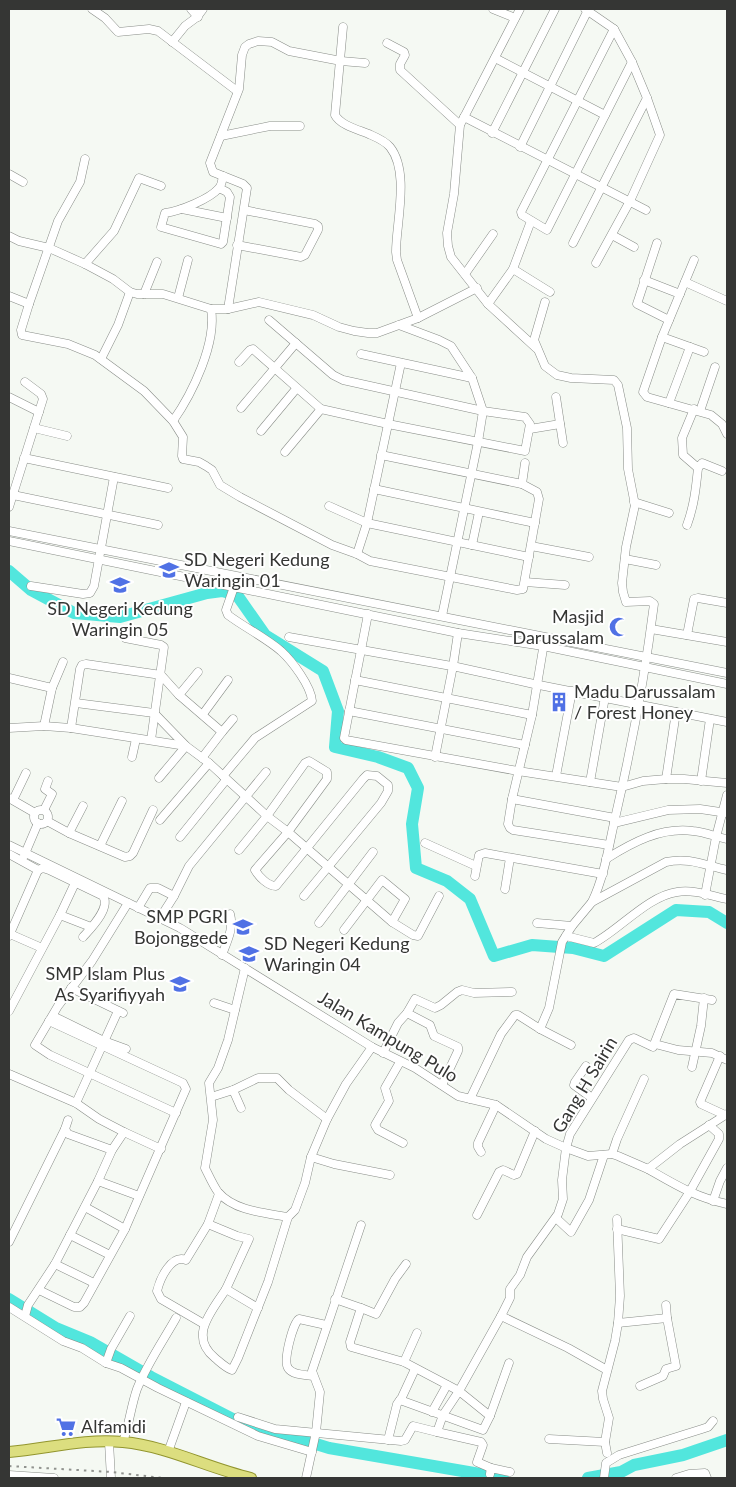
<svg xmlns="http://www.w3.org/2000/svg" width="736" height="1487" viewBox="0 0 736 1487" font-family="Lato,sans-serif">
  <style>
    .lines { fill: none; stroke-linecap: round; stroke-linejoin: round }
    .river { stroke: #52e6dd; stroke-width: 12 }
    .minor-casing { stroke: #898d88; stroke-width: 9 }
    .major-casing { stroke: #92952e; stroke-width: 12 }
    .minor { stroke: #fff; stroke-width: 8 }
    .major { stroke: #dcde7f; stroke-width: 10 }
    .rail { stroke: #91938f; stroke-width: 2; stroke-dasharray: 2.5 5; stroke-linecap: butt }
    .labels { text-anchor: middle; stroke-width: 4; stroke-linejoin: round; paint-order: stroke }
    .poi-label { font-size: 18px; fill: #353634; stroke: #fff; text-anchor: start }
    .street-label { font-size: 18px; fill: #353634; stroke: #fff }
  </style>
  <rect width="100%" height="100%" fill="#f5f9f3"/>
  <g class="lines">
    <!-- river -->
    <g class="river">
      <polyline points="9,571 31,590 74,613 120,617 207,593 222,591 237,595 265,635 323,671 338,711 335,747 378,757 408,768 418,788 412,824 416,868 447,881 470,899 494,956 532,945 573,948 604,956 676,910 709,912 727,923"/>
      <polyline points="9,1299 56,1328 90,1342 151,1377 256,1431 303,1440 329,1448 503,1478"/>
      <polyline points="588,1478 621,1472 634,1465 683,1455 727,1440"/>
    </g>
    <defs>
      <g id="minor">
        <polyline points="92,9 105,18 118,32 149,29 158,31 237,91"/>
        <polyline points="191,9 198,17"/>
        <polyline points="493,9 515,18"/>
        <polyline points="520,9 460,125 454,194 447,233 448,246 451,257 488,304 536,348"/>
        <polyline points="585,9 614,29 632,62 647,98 660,135 630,201 596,263"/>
        <path d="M343,27L335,115C341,126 360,130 371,135C378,138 385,141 390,147C410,172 396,223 396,252L397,260L418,318"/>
        <polyline points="614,29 521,212 522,215 547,230 632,62"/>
        <polyline points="172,42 185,26 197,17 203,9"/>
        <polyline points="387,43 404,52 405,55 400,64 400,70 460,125"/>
        <polyline points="495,58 605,115"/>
        <polyline points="464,117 646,210"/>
        <polyline points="492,133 555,9"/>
        <polyline points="221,136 270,126 300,126"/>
        <polyline points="520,147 588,10"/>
        <polyline points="9,174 23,182"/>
        <path d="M219,188L227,192L230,197L223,242L221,244L161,227L165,213C180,211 210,199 219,188C222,185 222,180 223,176"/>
        <polyline points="182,209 227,218"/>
        <polyline points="612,235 634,247"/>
        <polyline points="9,236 19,241 49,248 85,264 113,279 130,292 137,294 163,294 211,309 228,309 259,302 313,315 339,327 354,331 368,333 377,333 418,318 477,288"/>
        <polyline points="573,243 647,98"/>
        <polyline points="657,243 637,304 669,320"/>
        <polyline points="237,245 301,257 305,255 318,230 318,226 315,224 244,210"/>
        <polyline points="694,260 662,337 643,392 647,397 711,415 722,424 727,434"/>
        <polyline points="85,264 114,231 139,178 161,186"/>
        <polyline points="513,269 550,292"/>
        <polyline points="465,274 493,234"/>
        <polyline points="644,280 680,294"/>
        <polyline points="685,282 727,301"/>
        <polyline points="144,294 157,262"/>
        <polyline points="9,296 29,304 58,221 80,182 85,159"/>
        <polyline points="178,298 188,260"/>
        <path d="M545,302L534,340L545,366L557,375L571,378L614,380L618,385L627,428L628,469L635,505L626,547L622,583L623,592L626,602L650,601L654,604C645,675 632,745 616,814C609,844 605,875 592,902"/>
        <polyline points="29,304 21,330 22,335 68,344 95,355 144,391 173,421 183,437 182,456 183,459 199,462 206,466 212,470 220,485 240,497 332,545 357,554 370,561 517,590 523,589 539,499 537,492 522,484 381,455"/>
        <polyline points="488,304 513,269 531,221"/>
        <polyline points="228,309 247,188 243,184 213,172 210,163 239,89 242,55 245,47 249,44 258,41 272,42 289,51 341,61 365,63"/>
        <polyline points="399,325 439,340 451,346 472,378 483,411 478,442 442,616"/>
        <polyline points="662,337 704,352"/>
        <polyline points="361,354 472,378"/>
        <polyline points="101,359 118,325 130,292"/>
        <polyline points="239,362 250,350 253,349 321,409 388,424 525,451 530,424 525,417 483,411 343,380 333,375 269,320"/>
        <polyline points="9,397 39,412"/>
        <polyline points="556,397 563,443"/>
        <polyline points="669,403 690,347"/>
        <polyline points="241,408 296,343"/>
        <polyline points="694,409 682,438 683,455 698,468 702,463 722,471"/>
        <polyline points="700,411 715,367"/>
        <path d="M173,421C192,394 217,343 211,309"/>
        <polyline points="34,428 67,436"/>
        <polyline points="530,429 560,424"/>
        <polyline points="261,431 296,389"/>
        <polyline points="285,452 321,409"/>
        <polyline points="24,458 168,488"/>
        <polyline points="522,484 525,463"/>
        <polyline points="374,489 535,523"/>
        <polyline points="13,495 158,525"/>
        <polyline points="634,502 669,513"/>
        <polyline points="329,506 367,523 529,557"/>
        <polyline points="9,507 43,399 41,394 25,382"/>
        <path d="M687,525C694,506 696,488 698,468"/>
        <polyline points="9,531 727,673"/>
        <polyline points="9,541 458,633 543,646 727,684"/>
        <polyline points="472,545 479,512"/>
        <polyline points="531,546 589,557"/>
        <polyline points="357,554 367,523 401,363"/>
        <polyline points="625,559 656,565"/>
        <polyline points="525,582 565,585"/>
        <polyline points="31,586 83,594 90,593 94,586 114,477"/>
        <polyline points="368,614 344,738 346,740 518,771 622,787 643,781 666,779 684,779 727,783"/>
        <polyline points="651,629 727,642"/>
        <polyline points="687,635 694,599 698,598 727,603"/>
        <polyline points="289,637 457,667 534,684 727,722"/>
        <polyline points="125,638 161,645 164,647 151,740"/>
        <polyline points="544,643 532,715 512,799 508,824 510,828 513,830 609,845"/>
        <polyline points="9,678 52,688"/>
        <polyline points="355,680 532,715"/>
        <polyline points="179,695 198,672"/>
        <polyline points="76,703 154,713 186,746 159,778"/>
        <polyline points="349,711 525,745"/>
        <polyline points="203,714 228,680"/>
        <polyline points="44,726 52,688 63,662"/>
        <polyline points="9,728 44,726 71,728 186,746 209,763 267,816 288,832 392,922 413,935 418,936 439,896"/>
        <polyline points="71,728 80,669 82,665 86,664 161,675 179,695 222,732 202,758"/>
        <polyline points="222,732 233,719"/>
        <polyline points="132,757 136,739"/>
        <polyline points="435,757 453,666 458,633"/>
        <path d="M223,776L255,738L312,701C311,686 292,661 281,651C266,638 244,627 228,615L226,610L234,587"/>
        <polyline points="556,776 572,691"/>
        <polyline points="666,779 676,712"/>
        <polyline points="701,781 710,719"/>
        <polyline points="590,782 605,697"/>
        <polyline points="9,798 35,813"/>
        <polyline points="512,799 615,818"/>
        <polyline points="13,800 26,773"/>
        <polyline points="44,810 52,794 45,789 48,781"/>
        <circle cx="41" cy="817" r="7"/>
        <polyline points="160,820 209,763"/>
        <polyline points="47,821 69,833 125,857 130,856 133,853 153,810"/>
        <polyline points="614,823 668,810 700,809 727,813"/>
        <polyline points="69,833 83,806"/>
        <polyline points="180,837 226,780"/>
        <polyline points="425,843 476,866"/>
        <polyline points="9,845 180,928 372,1047 415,1068 458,1096 496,1105 546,1139 566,1148 588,1156 612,1154 618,1156 648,1169 680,1144 727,1114"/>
        <polyline points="100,846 122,801"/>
        <path d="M239,850L267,816L305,763L309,761L327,772V779L288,832L255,870C259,877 268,886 276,886L363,779L367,775L377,776L388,785V791L381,803L304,896"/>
        <path d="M9,854L38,870L43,868L49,870L103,896C111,908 91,928 83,937"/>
        <polyline points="24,856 38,823"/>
        <path d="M606,859C633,842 661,827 693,831C705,832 716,837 727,839"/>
        <polyline points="475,876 479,855 485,853 603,874"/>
        <polyline points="505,889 510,858"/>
        <polyline points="705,895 716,837 727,795"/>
        <polyline points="128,903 92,961 58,1006 35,1045 50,1055 176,1113"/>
        <polyline points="138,908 150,888 158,888 174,896"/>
        <polyline points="60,915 91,927"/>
        <polyline points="160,918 174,896 189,866 266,772"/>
        <polyline points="319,923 373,852"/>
        <polyline points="537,923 572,926"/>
        <polyline points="344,930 382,880 405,899 392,922"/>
        <polyline points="10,934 42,948"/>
        <polyline points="9,936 38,870"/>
        <path d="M566,936L594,943C619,930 648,896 677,892C693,889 712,896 727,899"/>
        <path d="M222,955C227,941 234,929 230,914"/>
        <path d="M245,968L228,1040L218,1068L209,1083L213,1120L205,1168C208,1174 214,1187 218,1192C234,1211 265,1213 288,1217"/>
        <polyline points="71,988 123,1013"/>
        <polyline points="214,1003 235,1010"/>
        <polyline points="9,1011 60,915 75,883"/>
        <polyline points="407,1013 430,1025 434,1036 458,1047 458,1051 442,1085"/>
        <polyline points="53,1016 104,1041 126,1049"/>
        <path d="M540,1029L549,1008L562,942L572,926L592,902L666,862C689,857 704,865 727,870"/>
        <polyline points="655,1044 678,1050 712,1053 727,1060"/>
        <polyline points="383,1053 398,1023 407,1013 415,999 435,1008 441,1005 457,992 462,990 474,993 512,992"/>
        <polyline points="720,1056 700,1102 701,1104 725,1115"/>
        <polyline points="400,1062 385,1088 389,1101 375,1125 378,1130 403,1143"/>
        <polyline points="586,1066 575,1082 574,1085 592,1098"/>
        <polyline points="692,1067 701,1026 704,998"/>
        <polyline points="9,1074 76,1103 99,1119 124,1132"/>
        <polyline points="233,1090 241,1108"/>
        <polyline points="211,1097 233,1090 258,1078 277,1078 289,1090 327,1119"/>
        <polyline points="470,1099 501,1034 515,1015 518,1015 540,1029 571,1045"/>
        <polyline points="76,1103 118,1011"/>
        <polyline points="68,1120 65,1129 68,1134 112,1150"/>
        <polyline points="481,1152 478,1147 478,1143 496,1105"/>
        <polyline points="612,1154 617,1139 644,1079"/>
        <polyline points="311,1157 334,1164 390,1175"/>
        <path d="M648,1169C676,1185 695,1197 727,1204"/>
        <polyline points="98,1181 139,1196"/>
        <polyline points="713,1201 720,1181 727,1168"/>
        <polyline points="85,1207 125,1229"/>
        <polyline points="477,1215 499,1172 503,1170 514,1175 517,1174 535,1131"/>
        <polyline points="556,1218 571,1232 589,1200 604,1155"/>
        <polyline points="208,1224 237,1236 249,1239 226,1289 258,1308"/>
        <polyline points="617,1229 659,1239 689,1193 719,1139 719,1134 709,1125"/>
        <polyline points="70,1235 110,1255"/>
        <polyline points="9,1242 65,1129"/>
        <polyline points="55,1264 94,1283"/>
        <path d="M226,1289C212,1311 188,1336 215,1358C221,1363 226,1368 232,1370L238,1358L268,1282L288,1217L295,1210L305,1183L311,1157L327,1119L346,1084L372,1047"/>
        <polyline points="39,1290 74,1307 80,1307 84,1303 125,1229 186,1089 183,1083 49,1021"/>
        <polyline points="335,1299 361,1308 350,1342 351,1347 404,1362 459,1391 490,1416 483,1430 400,1400"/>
        <polyline points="666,1305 667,1318"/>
        <polyline points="9,1307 63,1341 82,1348 106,1363 121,1368 158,1388 258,1436 312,1452"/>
        <polyline points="361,1308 376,1314 395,1279 406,1264"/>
        <polyline points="25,1316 28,1305 55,1264 98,1181 112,1150 124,1132 161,1149"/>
        <polyline points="501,1316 510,1298 510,1289 520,1275 527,1257 558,1214 563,1199 562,1180 566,1148 570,1134 629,1040 634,1038 653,1047 674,994 712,1000"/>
        <polyline points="618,1323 667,1318 676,1366 666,1369 663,1376 640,1386"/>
        <path d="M204,1324L161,1299L157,1291C160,1279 171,1254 186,1260L208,1224L219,1194"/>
        <polyline points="404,1362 417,1333"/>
        <polyline points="106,1363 111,1349 130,1316"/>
        <path d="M313,1376C306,1375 292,1375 288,1368C283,1360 293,1323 299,1319L326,1325"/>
        <polyline points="432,1412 447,1385"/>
        <polyline points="490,1416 509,1363"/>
        <polyline points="238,1417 275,1429 401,1441 405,1440 413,1426 437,1432 443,1415 459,1391 501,1316 568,1348 607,1370"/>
        <polyline points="437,1432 481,1442 483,1445 477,1462 491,1468"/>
        <polyline points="549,1439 605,1442"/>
        <polyline points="388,1440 397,1404 402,1397 415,1369"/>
        <polyline points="109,1442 111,1478"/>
        <path d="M123,1442C129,1425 131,1406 137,1389C147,1364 163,1341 176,1318"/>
        <polyline points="168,1452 186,1402"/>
        <polyline points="607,1453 605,1442 609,1418 603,1399 602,1391 615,1341 618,1323 620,1296 617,1219"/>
        <polyline points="490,1474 491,1468 510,1472"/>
        <polyline points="9,1475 54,1478"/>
        <polyline points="306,1478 316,1432 320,1392 312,1371 361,1225"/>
        <polyline points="604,1478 606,1463 619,1455 702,1429 708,1427 713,1421"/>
        <polyline points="676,1478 689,1474 705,1473 707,1478"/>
      </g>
      <path id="major" d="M9,1452C46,1449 85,1438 123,1442C167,1446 208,1468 251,1478"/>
    </defs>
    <!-- minor casing -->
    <use href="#minor" class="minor-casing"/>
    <!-- major casing -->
    <use href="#major" class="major-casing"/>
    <!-- minor -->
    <use href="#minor" class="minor"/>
    <!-- major -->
    <use href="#major" class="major"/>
    <!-- rail -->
    <polyline class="rail" points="9,1466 111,1472 163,1478"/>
  </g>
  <!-- icons -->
  <defs>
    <symbol id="school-bare" viewBox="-9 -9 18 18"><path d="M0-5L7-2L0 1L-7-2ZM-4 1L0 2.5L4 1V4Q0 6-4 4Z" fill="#5071e5" stroke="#fff" stroke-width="2.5" paint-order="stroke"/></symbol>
    <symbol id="mosque-bare" viewBox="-9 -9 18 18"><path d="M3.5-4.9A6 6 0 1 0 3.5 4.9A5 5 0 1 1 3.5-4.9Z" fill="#5071e5" stroke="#fff" stroke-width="2.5" paint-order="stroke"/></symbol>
    <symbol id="building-bare" viewBox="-9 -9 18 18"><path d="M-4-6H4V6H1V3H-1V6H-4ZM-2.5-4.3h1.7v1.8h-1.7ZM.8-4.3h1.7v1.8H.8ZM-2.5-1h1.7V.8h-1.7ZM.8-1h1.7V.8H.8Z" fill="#5071e5" stroke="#fff" stroke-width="2.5" paint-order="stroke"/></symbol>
    <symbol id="supermarket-bare" viewBox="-9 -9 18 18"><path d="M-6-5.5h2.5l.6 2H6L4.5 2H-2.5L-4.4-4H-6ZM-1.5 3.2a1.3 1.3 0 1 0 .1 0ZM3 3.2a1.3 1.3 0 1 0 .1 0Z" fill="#5071e5" stroke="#fff" stroke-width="2.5" paint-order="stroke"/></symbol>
  </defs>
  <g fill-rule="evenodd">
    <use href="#school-bare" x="155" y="556" width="28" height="28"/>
    <use href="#school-bare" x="106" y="571" width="28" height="28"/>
    <use href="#mosque-bare" x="605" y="613" width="28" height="28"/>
    <use href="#building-bare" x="545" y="688" width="28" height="28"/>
    <use href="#school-bare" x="229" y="913" width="28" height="28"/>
    <use href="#school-bare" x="235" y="940" width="28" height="28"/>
    <use href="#school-bare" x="166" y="970" width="28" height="28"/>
    <use href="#supermarket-bare" x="52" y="1413" width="28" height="28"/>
  </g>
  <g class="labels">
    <!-- poi labels -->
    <g class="poi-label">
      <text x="184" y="566">SD Negeri Kedung<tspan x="184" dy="21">Waringin 01</tspan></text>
      <text x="120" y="615" text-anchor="middle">SD Negeri Kedung<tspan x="120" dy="21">Waringin 05</tspan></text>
      <text x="604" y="623" text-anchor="end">Masjid<tspan x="604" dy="21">Darussalam</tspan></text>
      <text x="574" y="698">Madu Darussalam<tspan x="574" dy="21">/ Forest Honey</tspan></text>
      <text x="228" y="923" text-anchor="end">SMP PGRI<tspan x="228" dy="21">Bojonggede</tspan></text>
      <text x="264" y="950">SD Negeri Kedung<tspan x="264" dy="21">Waringin 04</tspan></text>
      <text x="165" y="980" text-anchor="end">SMP Islam Plus<tspan x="165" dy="21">As Syarifiyyah</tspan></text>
      <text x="81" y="1433">Alfamidi</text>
    </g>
    <!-- street labels -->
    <g class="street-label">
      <text transform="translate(388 1037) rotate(31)" y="6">Jalan Kampung Pulo</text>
      <text transform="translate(585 1085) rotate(-59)" y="6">Gang H Sairin</text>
    </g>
  </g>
  <!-- border -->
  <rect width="736" height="1487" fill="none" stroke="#353634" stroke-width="20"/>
</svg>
